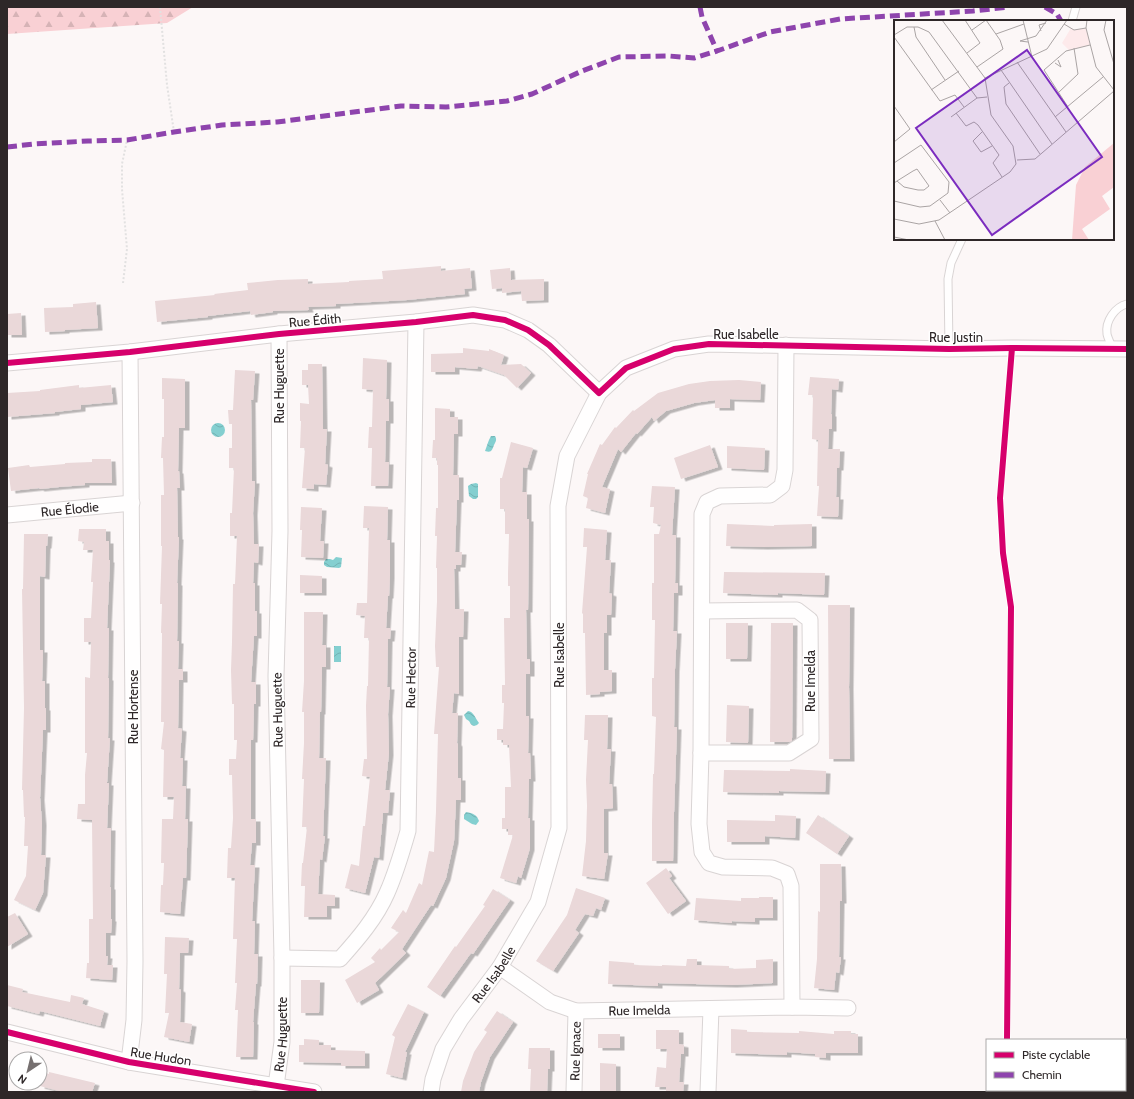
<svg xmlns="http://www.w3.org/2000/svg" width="1134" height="1099" viewBox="0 0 1134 1099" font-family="Cabin,sans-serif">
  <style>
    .forest { fill: url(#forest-firs) }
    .water { fill: url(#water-waves) }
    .building { fill: #ead8d9; filter: url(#shadow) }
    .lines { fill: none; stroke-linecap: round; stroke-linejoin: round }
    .service-casing { stroke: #d9d4d4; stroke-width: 9 }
    .minor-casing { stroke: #d9d4d4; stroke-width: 17 }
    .path { stroke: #e2e1e1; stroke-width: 2; stroke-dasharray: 2 2; stroke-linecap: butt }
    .service { stroke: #fffefe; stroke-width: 7 }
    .minor { stroke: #fffefe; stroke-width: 15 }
    .quiet { stroke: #8e44ad; stroke-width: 5; stroke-dasharray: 10 5; stroke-linecap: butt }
    .cycleway-casing { stroke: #fff; stroke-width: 8 }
    .cycleway { stroke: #d6006c; stroke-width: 6 }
    .labels { text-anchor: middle; stroke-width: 3; stroke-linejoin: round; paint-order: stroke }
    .street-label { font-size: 13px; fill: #2e2728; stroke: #fff }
    .inset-road { fill: none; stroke: #aaa4a4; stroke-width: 1 }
    .view { fill: #7b2cbf; fill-opacity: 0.15; stroke: #7b2cbf; stroke-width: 2 }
    .inset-edge { fill: none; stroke: #2e2728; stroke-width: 2 }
  </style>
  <defs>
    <pattern id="forest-firs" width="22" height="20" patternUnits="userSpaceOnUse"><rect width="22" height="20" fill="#f9d0d4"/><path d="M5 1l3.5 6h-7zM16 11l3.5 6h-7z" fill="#d6b3b6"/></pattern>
    <pattern id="water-waves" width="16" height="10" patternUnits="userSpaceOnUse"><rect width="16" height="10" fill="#84cfd0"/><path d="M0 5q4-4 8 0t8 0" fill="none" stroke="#72b2b3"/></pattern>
    <filter id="shadow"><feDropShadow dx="4.5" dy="2.5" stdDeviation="0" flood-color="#0004"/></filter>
  </defs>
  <rect width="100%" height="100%" fill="#fcf7f7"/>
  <!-- forest -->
  <polygon class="forest" points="7,7 193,7 167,23 7,34"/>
  <!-- water -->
  <g class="water">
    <circle cx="218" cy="430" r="7"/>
    <path d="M491,436H495C497,440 496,441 494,445C492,450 492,453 485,451C487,446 488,441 491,436Z"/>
    <polygon points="476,483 478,484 478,497 476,499 473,499 469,496 468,486 471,484"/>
    <polygon points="336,557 342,558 341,567 339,568 327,567 324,565 324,562 326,559 330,559 333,560"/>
    <rect x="334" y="646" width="7" height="16"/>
    <path d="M468,711C474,712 475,718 479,723L477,725L474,726C471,725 471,724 469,721L466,719L464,715Z"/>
    <path d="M466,812C473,813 477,815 479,821L476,825L472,824L464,819V815Z"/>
  </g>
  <!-- building -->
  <g class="building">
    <polygon points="441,266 441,271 470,268 472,288 464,289 465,294 407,300 336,304 336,306 308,307 309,310 273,311 273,312 251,315 250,311 208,316 208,317 157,322 155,301 215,295 214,294 248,290 247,283 278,280 308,279 308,284 349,282 349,281 383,279 382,271"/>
    <polygon points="510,268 511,280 544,279 544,300 522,301 521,291 502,293 502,288 492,289 490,270"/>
    <polygon points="96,302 98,328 65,330 65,331 45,332 44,308 73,307 73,304"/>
    <polygon points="21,313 22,335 7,335 7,314"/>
    <polygon points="463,348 489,351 489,349 504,355 501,365 521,364 531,373 517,388 504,375 478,366 477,369 455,367 455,372 431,372 431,354 463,353"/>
    <polygon points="363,358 387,360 386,399 389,399 389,421 386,421 385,462 389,462 388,486 371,486 372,448 368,448 369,427 372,427 373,390 362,389"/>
    <polygon points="308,364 322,364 323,429 327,429 325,464 328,465 326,485 314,484 314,489 302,488 305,448 300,448 301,421 300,421 300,403 309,404 308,385 302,385 302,370 308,370"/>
    <polygon points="235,370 255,371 253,400 251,400 252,481 255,481 253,513 254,544 259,544 258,563 254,562 253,583 255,583 255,611 257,611 257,636 254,636 251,682 256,682 256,704 254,704 253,740 251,740 251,819 256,819 256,843 252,843 250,865 255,865 252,921 255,921 254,954 258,954 257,984 256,984 253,1022 254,1022 253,1057 236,1057 238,1010 235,1010 237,983 235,983 237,939 233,939 235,878 227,878 228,848 231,848 233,818 232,775 229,775 229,759 236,759 237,740 234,740 234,704 232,704 231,670 232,642 233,584 235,584 237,536 230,536 230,513 232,513 234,468 229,468 229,448 232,448 232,424 229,424 228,410 233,410"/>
    <polygon points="810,377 839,379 838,390 832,389 831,414 832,414 832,429 829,429 828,449 840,449 839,468 837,468 836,497 839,497 838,517 817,516 819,486 817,486 818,440 812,439 813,395 808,395"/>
    <polygon points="162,378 185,379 185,428 179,428 178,471 179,471 180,488 177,488 178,537 179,537 177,583 178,583 177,641 179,641 178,669 183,669 183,680 179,680 178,728 182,729 180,758 183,758 182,786 186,786 185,819 188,819 186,878 183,878 180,914 160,912 161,885 163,885 164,863 161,863 162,819 173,819 174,797 163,797 164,750 161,749 164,722 161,722 162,633 161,633 162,604 160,604 162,546 161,546 161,495 164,495 163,458 161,458 162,437 164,437 164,399 162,399"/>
    <polygon points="739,380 761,382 760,400 730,399 730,408 715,408 715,400 694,403 666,411 654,421 652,417 637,434 636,433 621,452 618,449 602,487 610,489 605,513 586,508 588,498 583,496 588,474 587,474 600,444 602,445 615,427 616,428 633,410 634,411 658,393 689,384 710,381"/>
    <polygon points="79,385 79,388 111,385 113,402 81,405 81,409 55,412 55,413 7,417 7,393 40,391 40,390"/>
    <polygon points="435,408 450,409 450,417 458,417 458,434 454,434 453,475 459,475 459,500 457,500 455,552 462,552 461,565 456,565 456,569 454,569 455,609 464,609 463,637 459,637 459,694 454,693 452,713 458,713 457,743 458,744 458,778 461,778 461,800 456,800 454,841 446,878 433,906 431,905 402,949 406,953 375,983 379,990 357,1003 345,980 375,962 371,958 380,948 381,950 399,932 391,928 403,910 406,913 419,883 422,885 429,851 434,852 436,811 438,734 434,734 439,667 436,667 435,646 437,601 437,568 436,568 437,536 435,536 436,508 438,508 438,465 437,465 437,458 432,458 433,440 435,440"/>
    <polygon points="511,442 533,448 527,468 523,467 522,492 527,492 527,519 529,519 528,610 526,610 527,659 530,659 530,674 526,674 526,716 529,716 528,753 530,753 531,779 529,779 528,818 530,818 530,848 521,878 518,876 516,883 500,878 513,835 508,835 508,829 502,829 502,818 505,818 505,787 511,787 509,745 503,745 503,740 497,740 497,729 503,729 504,703 502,703 502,685 505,685 504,618 510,618 510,586 508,586 508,574 509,534 505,534 505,509 500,509 500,478 502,478"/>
    <polygon points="710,445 718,467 681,479 674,458"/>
    <polygon points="727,446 765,448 764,470 727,468"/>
    <polygon points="92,459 111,459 112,483 85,483 85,485 59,487 40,489 39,488 11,491 8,468 29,465 30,467 65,464 65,463 92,462"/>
    <polygon points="652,486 675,487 672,535 676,535 675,583 678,583 678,593 674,593 673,631 677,631 675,669 674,727 677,727 674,813 673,861 652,861 652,823 653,774 654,774 656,717 652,716 652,678 654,678 655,620 652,620 652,583 654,583 654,534 659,534 661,525 653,523 654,507 650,507"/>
    <polygon points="364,506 388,507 387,540 390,540 390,576 389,596 388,596 386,628 391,628 390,639 388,639 387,687 390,687 388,714 389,753 385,790 390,790 388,813 383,813 379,858 374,857 365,893 345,888 351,864 359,866 363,826 365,826 370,777 362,776 364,759 367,759 366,706 367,686 368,686 369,638 364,638 365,616 356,615 357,603 367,603 369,528 363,528"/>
    <polygon points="301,507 322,508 320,541 324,541 323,558 301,557 302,530 300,530"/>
    <polygon points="727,524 774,526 774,525 812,524 812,546 763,547 726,546"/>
    <polygon points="584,528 607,530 605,560 611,560 609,593 612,594 611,615 607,615 607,633 604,633 604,670 612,670 612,691 600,692 600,694 586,695 585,633 583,633 583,614 582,613 587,547 583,547"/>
    <polygon points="79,529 106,529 106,541 109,541 109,560 110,560 107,628 109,628 108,678 109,678 108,738 110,738 107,783 109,783 107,828 111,828 110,887 111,887 111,919 112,919 111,933 106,933 106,956 108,956 107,965 113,965 112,980 86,978 87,963 89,963 89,919 93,919 92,820 77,819 78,804 85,804 85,775 87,753 85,753 85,677 90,678 91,642 84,642 84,618 91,618 93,582 91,582 93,550 83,550 84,542 78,541"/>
    <polygon points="24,534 48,534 47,546 46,546 45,577 40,576 40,650 43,650 42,681 45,681 45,708 46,708 46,730 43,730 40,798 42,823 41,855 46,855 43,893 35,910 14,900 26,876 28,846 24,846 25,817 24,817 23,790 22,790 24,708 22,589 23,589"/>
    <polygon points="724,572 825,573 824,595 778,593 778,595 723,593"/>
    <polygon points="300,575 322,576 322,593 300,593"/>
    <polygon points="828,605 850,605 849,687 850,759 829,759"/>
    <polygon points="304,612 323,612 322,645 326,645 326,667 322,667 321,712 320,712 319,758 326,758 323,836 325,836 322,860 320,859 318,894 335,895 335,906 327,906 327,917 304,917 305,886 301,886 302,863 303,863 307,827 302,827 304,779 302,779 304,743 304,712 302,712 304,681"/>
    <polygon points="726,623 748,623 747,659 726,659"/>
    <polygon points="771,623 793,623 792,741 789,742 770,742"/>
    <polygon points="727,705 749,706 748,743 726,742"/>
    <polygon points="585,715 608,715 607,749 611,749 609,784 612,784 613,808 604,809 604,853 608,853 604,879 582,876 586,841 587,806 586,780 588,740 584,740"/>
    <polygon points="790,769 826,771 825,792 779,791 779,793 723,792 724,770 790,771"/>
    <polygon points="775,815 796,816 795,838 765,836 765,842 727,842 727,820 775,821"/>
    <polygon points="818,815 849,836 837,854 806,833"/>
    <polygon points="820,864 841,864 842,901 840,901 839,957 841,957 839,973 836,972 834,990 814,988 817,959 818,911 820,912"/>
    <polygon points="666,868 672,876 669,878 686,901 668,914 646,883"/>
    <polygon points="576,888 605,898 601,910 596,908 593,916 585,914 575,930 579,933 553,971 536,961 567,915"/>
    <polygon points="493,889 510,900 473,954 471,953 440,996 427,987 455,946 456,947 485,906 483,905"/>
    <polygon points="759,897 773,897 773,918 755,918 755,922 732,921 732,923 694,920 696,898 741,901 741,898 759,898"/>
    <polygon points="15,913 28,934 7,947 7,917"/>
    <polygon points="165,937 189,938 188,953 180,953 179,989 181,990 180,1022 192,1024 189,1042 164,1037 169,1013 165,1013 167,974 164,974"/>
    <polygon points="687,959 697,959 697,965 729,966 729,969 756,968 756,960 773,959 773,983 732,985 658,983 658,986 608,984 609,961 634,963 634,965 662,966 662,965 686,966"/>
    <polygon points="301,980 320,980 319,1013 301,1013"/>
    <polygon points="7,985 23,989 22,992 70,1002 71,995 84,998 82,1004 104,1011 100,1026 40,1011 39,1014 7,1006"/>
    <polygon points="408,1004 424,1012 405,1052 407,1052 402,1078 386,1074 395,1037 392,1035"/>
    <polygon points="497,1011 513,1022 490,1057 481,1082 479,1092 461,1092 463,1081 474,1052 487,1032 484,1030"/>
    <polygon points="731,1029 747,1030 747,1032 799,1033 799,1031 834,1034 834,1031 851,1031 851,1034 858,1034 858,1053 826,1053 826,1058 815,1057 815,1054 787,1052 787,1055 731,1053"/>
    <polygon points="656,1030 679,1030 679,1044 684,1045 684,1054 681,1054 679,1082 684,1082 683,1092 666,1092 666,1087 655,1087 657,1067 666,1068 667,1049 656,1049"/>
    <rect x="598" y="1034" width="22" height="14"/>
    <polygon points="304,1039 319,1040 319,1045 331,1045 331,1050 365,1051 365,1066 341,1066 341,1063 299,1062 299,1045 304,1045"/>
    <polygon points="529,1048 550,1048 550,1069 548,1069 547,1092 530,1092 531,1069 528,1069"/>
    <polygon points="600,1063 616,1064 616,1092 600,1092"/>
    <polygon points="40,1071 49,1074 49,1072 95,1083 92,1092 63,1092 40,1086"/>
  </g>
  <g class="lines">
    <defs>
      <g id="service">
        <polyline points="1072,21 1076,7"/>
        <polyline points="949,349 948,279 951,263 962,239"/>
        <path d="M1113,349C1111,344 1108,339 1107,334C1105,321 1115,307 1127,304"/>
      </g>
      <g id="minor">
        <polyline points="786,345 785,470 782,486 770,495 720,496 707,502 702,514 701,753 699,824 702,852 709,863 723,867 772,868 787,874 791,886 792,1007"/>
        <polyline points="7,363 130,352 279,334 416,322 473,315 505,320 528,330 549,345 599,393"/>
        <path id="s1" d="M7,515L132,503"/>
        <polyline points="701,753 789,753 811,739 810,620 797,610 702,611"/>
        <path id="s2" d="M282,958L340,959C358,939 376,918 387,893C396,873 402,852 408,831L416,322"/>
        <path id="s3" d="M500,967L550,1002L576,1011L792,1007L848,1008"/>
        <polyline points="7,1032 129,1062 314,1092"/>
        <polyline points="129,1062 134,1020 135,961 130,352"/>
        <path id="s4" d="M276,1086L282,1042V958L276,676L280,531L279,334"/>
        <path id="s5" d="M431,1092L433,1079L443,1049L461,1019L500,967L538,902L559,828L558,506L567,456L599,393L626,368L674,349L709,344L949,349L1012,348L1127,349"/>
        <path id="s6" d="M574,1092L576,1011"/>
        <polyline points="708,1092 711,1009"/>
      </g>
    </defs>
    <!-- service casing -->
    <use href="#service" class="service-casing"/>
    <!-- minor casing -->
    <use href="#minor" class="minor-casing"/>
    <!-- path -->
    <g class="path">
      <polyline points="160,7 167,85 174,132"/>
      <polyline points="123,283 127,249 122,189 122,164 127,140"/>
    </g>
    <!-- service -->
    <use href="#service" class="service"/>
    <!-- minor -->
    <use href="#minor" class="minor"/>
    <!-- quiet -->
    <g class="quiet">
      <polyline points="700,7 702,17 717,51"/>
      <polyline points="1045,7 1057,14 1061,21"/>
      <polyline points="7,147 34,144 88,141 127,140 174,132 222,125 277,122 401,106 446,107 507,101 532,94 582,71 619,57 669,56 694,58 717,51 770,32 840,19 973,11 1009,7"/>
    </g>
    <defs>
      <g id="cycleway">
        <polyline points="7,363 130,352 279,334 416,322 473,315 505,320 528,330 549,345 599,393 626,368 674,349 709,344 949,349 1012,348 1127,349"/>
        <polyline points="7,1032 129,1062 314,1092"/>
        <polyline points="1007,1040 1011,607 1003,553 1000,498 1012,348"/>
      </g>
    </defs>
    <!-- cycleway casing -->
    <use href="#cycleway" class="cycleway-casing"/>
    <!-- cycleway -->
    <use href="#cycleway" class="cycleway"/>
  </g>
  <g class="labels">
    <!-- street labels -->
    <g class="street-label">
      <text transform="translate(315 320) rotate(-5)" y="5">Rue Édith</text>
      <text x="746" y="339">Rue Isabelle</text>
      <text x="956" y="342">Rue Justin</text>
      <text transform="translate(279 386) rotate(-90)" y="5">Rue Huguette</text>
      <text dy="5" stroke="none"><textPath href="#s1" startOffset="63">Rue Élodie</textPath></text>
      <text transform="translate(559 655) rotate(-90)" y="5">Rue Isabelle</text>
      <text dy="5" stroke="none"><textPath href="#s2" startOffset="358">Rue Hector</textPath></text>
      <text transform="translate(810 681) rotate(-90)" y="5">Rue Imelda</text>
      <text transform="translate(133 707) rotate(-90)" y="5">Rue Hortense</text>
      <text transform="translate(277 710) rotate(-91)" y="5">Rue Huguette</text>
      <text dy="5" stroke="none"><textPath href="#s5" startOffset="135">Rue Isabelle</textPath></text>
      <text dy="5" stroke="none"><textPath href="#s3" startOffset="152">Rue Imelda</textPath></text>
      <text dy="5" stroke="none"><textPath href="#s4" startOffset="52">Rue Huguette</textPath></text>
      <text dy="5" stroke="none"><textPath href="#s6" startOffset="41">Rue Ignace</textPath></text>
      <text transform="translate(161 1056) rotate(9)" y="5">Rue Hudon</text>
    </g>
  </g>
  <!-- overview -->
  <g transform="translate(894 20)">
    <rect width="220" height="220" fill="#fcf7f7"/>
    <path d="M220,123V167L208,176L216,189L188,209L195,220H178L182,165L191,147Z" fill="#f9d0d4"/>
    <path d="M177,8L180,10L192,8L196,25L175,30L168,23Z" fill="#fdeaeb"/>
    <path class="inset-road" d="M71,0L86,23L73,33M129,0L138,37M193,0L192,8L202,47L220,70M212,0L210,10L220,44M170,4L180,10L192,8M20,7L22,17L51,60M78,10L92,0M147,11L145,5L152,3M102,14L130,4M0,15L13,7H24L35,12L83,78M0,17L46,81L61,75L70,87M134,22L126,21L142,16L153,0M123,42L172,112M161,43L167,47L164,40M83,47L109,29L106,20L92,0M107,50L158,124M91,58L153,29L173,0M115,63L110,67L112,84L146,134M37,70L65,51M164,73L184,54L180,28M0,86L16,109L0,122M174,87L150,50L172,31L196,25M62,93L72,106L80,102L84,105L105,135L99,143L108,157M57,97L83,78L93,77M161,97L209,57M88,112L79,121L87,132L98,126M123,140L141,139L220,71M0,143L27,125L55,162L54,173L36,186L26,187L0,181M0,163L3,161L19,151L23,149L35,166L30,170H24L10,167L3,161M46,180L56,193M0,199L25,204L45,200L116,152L122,144L119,126L97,95L91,58L48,0M41,201L51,220M0,217L15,220"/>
    <path class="view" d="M133,30L208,137L98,215L22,108Z"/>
    <rect width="220" height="220" class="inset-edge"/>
  </g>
  <!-- border -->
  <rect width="1134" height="1099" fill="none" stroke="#2e2728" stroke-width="16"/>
  <!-- legend -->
  <rect x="986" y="1039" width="140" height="52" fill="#ffffff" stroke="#aba9a9"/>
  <rect x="994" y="1052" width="20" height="6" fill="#d6006c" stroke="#aba9a9"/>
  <text x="1022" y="1059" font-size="12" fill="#2e2728">Piste cyclable</text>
  <rect x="994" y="1072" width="20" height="6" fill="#8e44ad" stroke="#aba9a9"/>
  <text x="1022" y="1079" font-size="12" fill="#2e2728">Chemin</text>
  <!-- north arrow -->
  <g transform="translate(28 1071) rotate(215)"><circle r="19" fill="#ffffff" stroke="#aba9a9"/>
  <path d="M0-3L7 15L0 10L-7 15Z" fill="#767070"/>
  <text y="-6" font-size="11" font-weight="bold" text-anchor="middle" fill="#2e2728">N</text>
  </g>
</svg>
